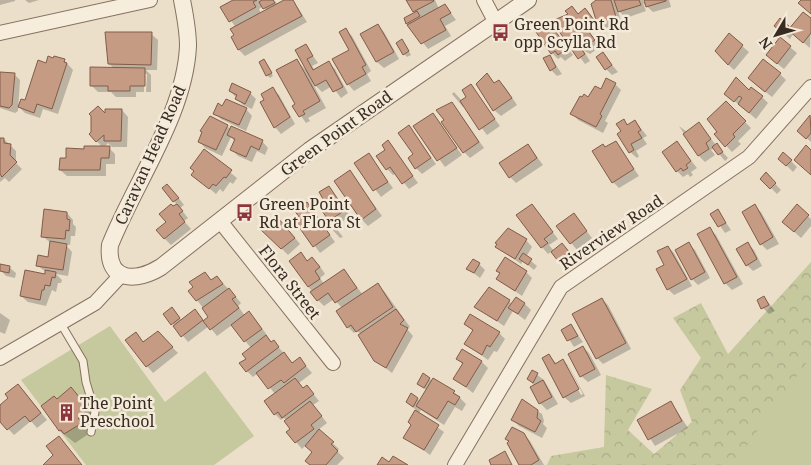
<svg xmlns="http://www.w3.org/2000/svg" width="811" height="465" viewBox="0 0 811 465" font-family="'Noto Serif',serif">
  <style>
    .forest { fill: url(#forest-crowns) }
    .park { fill: #c6c89e }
    .shadow { fill: #0003; fill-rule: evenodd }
    .building { fill: #c59b84; stroke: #825c48 }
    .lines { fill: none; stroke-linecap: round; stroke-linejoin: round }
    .service-casing { stroke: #867260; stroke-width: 9 }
    .minor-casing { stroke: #867260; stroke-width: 16 }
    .tertiary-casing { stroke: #867260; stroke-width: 18 }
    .service { stroke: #f6eddc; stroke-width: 7 }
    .minor { stroke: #f6eddc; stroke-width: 14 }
    .tertiary { stroke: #f6eddc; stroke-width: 16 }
    .labels { text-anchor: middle; stroke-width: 5; stroke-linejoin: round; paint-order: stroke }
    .poi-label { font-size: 16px; fill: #382b22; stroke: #f3ead9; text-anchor: start }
    .street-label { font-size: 16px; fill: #382b22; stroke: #f3ead9 }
  </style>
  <defs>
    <pattern id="forest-crowns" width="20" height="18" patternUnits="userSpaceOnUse" patternTransform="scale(1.25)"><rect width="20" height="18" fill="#c6c89e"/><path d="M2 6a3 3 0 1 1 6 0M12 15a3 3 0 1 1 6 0" fill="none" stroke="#abac88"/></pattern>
  </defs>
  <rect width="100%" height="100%" fill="#ebdfca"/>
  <!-- forest -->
  <polygon class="forest" points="811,262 811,465 547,465 551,456 604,447 606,375 652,389 628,430 654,454 692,422 680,390 701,358 673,318 701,303 728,354"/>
  <!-- park -->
  <g class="park">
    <polygon points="110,326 165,402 205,371 254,436 214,465 86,465 21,380"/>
    <polygon points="811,353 811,465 733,465 807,362"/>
  </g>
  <!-- shadow -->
  <g class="shadow">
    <polygon points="0,0 15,0 15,1 0,5"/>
    <polygon points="25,0 39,0 29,3"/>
    <path d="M236,0H274L278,5L287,0H293L307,22L245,56L239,50L236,28L222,7ZM263,6L267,11L261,14L259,9Z"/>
    <polygon points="408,0 435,0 439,9 445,5 456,20 445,26 451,36 428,49 407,23 416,13"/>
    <polygon points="598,0 643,0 643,2 645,0 669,0 671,7 653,12 643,3 646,11 626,18 617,9 622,23 605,29 598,22"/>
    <polygon points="572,8 579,15 585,10 599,27 590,33 600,47 590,54 583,50 590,61 585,64 553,21 558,18 560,20 569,14"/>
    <polygon points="781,20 791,29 811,20 810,48 793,34 790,39 782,32"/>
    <polygon points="549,24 573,55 565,61 561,57 558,59 552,53"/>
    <polygon points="378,26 384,32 399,59 384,68 377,62 362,35"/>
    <polygon points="346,30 352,36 371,71 367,74 371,81 354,91 348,84 350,50"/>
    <polygon points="106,33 151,34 158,40 157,70 146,70 151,75 151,92 146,92 147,74 144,74 144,92 136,92 136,97 116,97 111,92 98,92 91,85 115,69 109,64"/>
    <polygon points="729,35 749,52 734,70 720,57"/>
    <polygon points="780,39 797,53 784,69 774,61"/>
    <polygon points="405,44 411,55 407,57 404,54"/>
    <polygon points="306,46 318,63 312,66 315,71 329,63 335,69 348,93 341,98 332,86 322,92 312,82 326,108 308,118 310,121 306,123 294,106 297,105 297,61 307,71"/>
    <polygon points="603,54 618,72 612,75 606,69"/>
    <polygon points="550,57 562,74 557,76 551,70"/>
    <polygon points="64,60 73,70 58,114 43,109 40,118 25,113 19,107 25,102 47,65"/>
    <polygon points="267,64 273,76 270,78 267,75"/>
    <polygon points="0,73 14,74 20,80 18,111 15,113 0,108"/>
    <polygon points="780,74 786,80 772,97 755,84"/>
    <polygon points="487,75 495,84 499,81 505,87 517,105 501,116 494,110"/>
    <polygon points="615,84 621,90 605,121 608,123 603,133 578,120 572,113 583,99 589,99"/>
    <polygon points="471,86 500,126 487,135 465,106 463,107 452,94 454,92 462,101 468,98"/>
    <polygon points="273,89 279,95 295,124 281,134 275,127 261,103"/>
    <polygon points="230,91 250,93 256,99 252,109 243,105"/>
    <polygon points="749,92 762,97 768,103 756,119 725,93"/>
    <polygon points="452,103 484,148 470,158 464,152 438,110"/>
    <polygon points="726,103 751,128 738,141 741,144 732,152 716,135 718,132"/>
    <polygon points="223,107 246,109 252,116 246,131 221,119 215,113"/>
    <polygon points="122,110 128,117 127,147 112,147 108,143 103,148 109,148 115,154 115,164 106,164 106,176 67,176 60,170 67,159 86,150 103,148 90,134 106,115"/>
    <polygon points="432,114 462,155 445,167 415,126"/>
    <polygon points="810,117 811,117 811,142 799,131"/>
    <polygon points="624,121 628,125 635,121 647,136 643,138 647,144 636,151 639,156 637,158 630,152 623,132"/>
    <polygon points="699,124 716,145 728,158 725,161 714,148 711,150 715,155 705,162 699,156 679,126 687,132"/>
    <polygon points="227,126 231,130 262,141 268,148 265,155 257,151 252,162 238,156 232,150 235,142 231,137 222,156 205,148 199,141"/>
    <polygon points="409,127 436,164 422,174 416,168"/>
    <polygon points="0,139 4,139 16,151 16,163 22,169 9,182 5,178 0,182"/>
    <polygon points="388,142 418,183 409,189 396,173 393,175 387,169"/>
    <polygon points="615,142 639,176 619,188 613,182 606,149"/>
    <polygon points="677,143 697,168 691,172 693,175 690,177 688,174 683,177 677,171"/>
    <polygon points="528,145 543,165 516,183 510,177"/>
    <polygon points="204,151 237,178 233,184 230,182 223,192 220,189 216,194 193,175"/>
    <polygon points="368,155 393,188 381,197 356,164"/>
    <polygon points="791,161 797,167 793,172 786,165"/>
    <polygon points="350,172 382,216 368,226 362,220"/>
    <polygon points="766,174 781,190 777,194 762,179"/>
    <polygon points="328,187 350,216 335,227 343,237 340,238 329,226 333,223 330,220"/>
    <polygon points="164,188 174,192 184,205 180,208 188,218 184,221 191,229 171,245 164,238 167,222 173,208 177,205"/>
    <polygon points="307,203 335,242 320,253 296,220 300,217"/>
    <polygon points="532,205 558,239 549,245 554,251 568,251 575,260 565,267 552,251 548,254 542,247"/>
    <polygon points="755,206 761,212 779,244 767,250 761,244"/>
    <polygon points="797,206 811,219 811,226 801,238 790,228"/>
    <polygon points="718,211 731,230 725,233 712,214"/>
    <polygon points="67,213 73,220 73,224 76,227 75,236 71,236 70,245 65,244 72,252 68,276 56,274 62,280 61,283 58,283 56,292 52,290 46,306 28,302 21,296 46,275 46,272 38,266 49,258 51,243 42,236"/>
    <polygon points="574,215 592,238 577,250 558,227"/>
    <polygon points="284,225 300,244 288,255 262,229"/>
    <polygon points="710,229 716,235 743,284 732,290 725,283 699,235"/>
    <polygon points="526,240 532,247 526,257 537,266 534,270 523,261 521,264 497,247"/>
    <polygon points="689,244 695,250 710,278 698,285 692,279"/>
    <polygon points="748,244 754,250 762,266 753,271 747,265"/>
    <polygon points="668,247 674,253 692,286 674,295 668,289 666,265"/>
    <polygon points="301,254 308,262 312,259 319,265 325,274 320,278 324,284 344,270 363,295 378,285 384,291 410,327 407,329 413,336 392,373 375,360 361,334 357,331 354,333 348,327 342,308 334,299 324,306 318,300 290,261"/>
    <polygon points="479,264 485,270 480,278 468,269"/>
    <polygon points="9,267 16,273 15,278 6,276 0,270"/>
    <polygon points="526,272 532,278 522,296 497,279"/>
    <polygon points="205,274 212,281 217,277 235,296 241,303 238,306 245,316 255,319 267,335 266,336 272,343 274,342 293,364 300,359 312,373 299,383 304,389 307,386 319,401 313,405 327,423 318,430 339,449 337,451 344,458 337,465 311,465 313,452 306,445 302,449 296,442 287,421 284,418 281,420 275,414 275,394 258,373 253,377 247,371 251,348 232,325 217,336 209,326 188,342 165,314 172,309 182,321 195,311 205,322 210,317 190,291"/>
    <polygon points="764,297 775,311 769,314 763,308"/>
    <polygon points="602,299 608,305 631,349 603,364 597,358"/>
    <polygon points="509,301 512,304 525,304 531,310 525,320 513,311 504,326 475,306"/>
    <polygon points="0,313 10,320 5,334 0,332"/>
    <polygon points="466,324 499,333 505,339 497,352 494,351 488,360 466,344 473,331"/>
    <polygon points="571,326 583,342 574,347 563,330"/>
    <polygon points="158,333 178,353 153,373 147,366 136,334 144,343"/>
    <polygon points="583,347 589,353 601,375 588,382 581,376"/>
    <path d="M549,355L557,364L563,360L569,367L585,396L571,403L564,397L543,358ZM565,366H568L583,394L581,395Z"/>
    <polygon points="458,359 482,362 488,368 473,393 455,379 463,365"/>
    <polygon points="532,371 544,380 558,404 547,410 540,403 532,387 535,386 528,379"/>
    <polygon points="429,379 454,392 466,404 462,411 455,407 444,425 421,410 418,414 444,432 430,455 405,437 412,425 409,422 416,410 407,402 418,399 420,402 427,391 419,384"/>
    <polygon points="71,389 97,419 86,428 90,433 75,443 60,431 57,400"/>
    <polygon points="24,391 47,420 37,428 31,421 14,435 0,420 0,407"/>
    <polygon points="522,401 542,414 544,421 543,424 547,428 542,438 519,426 513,420"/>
    <polygon points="671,402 688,428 655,446 638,420"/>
    <polygon points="524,434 530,441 544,465 520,465"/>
  </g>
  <!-- building -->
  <g class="building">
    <polygon points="233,0 257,0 253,2 256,7 229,22 220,7"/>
    <polygon points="262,0 273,0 275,3 263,9 259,2"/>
    <polygon points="284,0 293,0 302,16 238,50 231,37 234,35 230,29"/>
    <polygon points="406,0 433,0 434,1 413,12"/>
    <polygon points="596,0 611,0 616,17 597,23 591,4"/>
    <polygon points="614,0 639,0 641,5 618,12"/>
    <polygon points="644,0 666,0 666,1 646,7"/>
    <polygon points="801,0 811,0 811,14 798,3"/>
    <polygon points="445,4 451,13 440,19 446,30 421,44 407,25"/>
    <polygon points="572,6 578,14 585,8 594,20 585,27 595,40 583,49 580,47 585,54 578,59 552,21 568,14 565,11"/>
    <polygon points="417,11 420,16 406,24 404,18"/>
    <polygon points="803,12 811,18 811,33 803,43 788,30"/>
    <polygon points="780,18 789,26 783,33 774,26"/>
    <polygon points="549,23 568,48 558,55 555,51 551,54 536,32"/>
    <polygon points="378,24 394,52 376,62 360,34"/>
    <polygon points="346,28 366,65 362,67 366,74 347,85 332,59 349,50 339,32"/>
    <polygon points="105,32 152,32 151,65 108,64"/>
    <polygon points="729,33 743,45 728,65 715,51"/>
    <polygon points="780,37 791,46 777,64 766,55"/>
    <polygon points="402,39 409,51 403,55 396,43"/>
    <polygon points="306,44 313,56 307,59 313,70 329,61 343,87 333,92 326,80 315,86 295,50"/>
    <polygon points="603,52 612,65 605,70 596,57"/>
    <polygon points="550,55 556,67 550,71 543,58"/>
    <polygon points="48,56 53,58 54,56 65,59 64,62 67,63 52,109 37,104 34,113 18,107 21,99 25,100 38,60 46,63"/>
    <polygon points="264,59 272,73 266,76 259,62"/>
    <polygon points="297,59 320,101 303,111 305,114 299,117 292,106 295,104 276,70"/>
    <polygon points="763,59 781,73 765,92 748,78"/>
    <polygon points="90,67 145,68 145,86 130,86 130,91 108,91 108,86 90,86"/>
    <polygon points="0,72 15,73 12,105 9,108 0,106"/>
    <polygon points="487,73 494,83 499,80 512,98 493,111 476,84"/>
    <polygon points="736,77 749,90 751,87 763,96 749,113 738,104 742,98 739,96 734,102 724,94"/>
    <polygon points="606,78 616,83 600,114 602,116 596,127 570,114 580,96 582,97 584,94 588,97 595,86 601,89"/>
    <polygon points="232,83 251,92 245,104 235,99 237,95 229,91"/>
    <polygon points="471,84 495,119 479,130 460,101 466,97 462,90"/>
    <polygon points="273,87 290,117 274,128 260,102 264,100 261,94"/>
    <polygon points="226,99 247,108 239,125 213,114 218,103 222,106"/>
    <polygon points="726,101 746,121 733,134 735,137 725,147 714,134 717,132 707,119"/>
    <polygon points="452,102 479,142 463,153 441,122 444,120 436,110"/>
    <polygon points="98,106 105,113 105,109 122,109 121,141 104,141 104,135 96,142 89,134 91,132 91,116 89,114"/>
    <polygon points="433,113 457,148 437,161 413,126"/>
    <polygon points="810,115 811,133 806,139 797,131"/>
    <polygon points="210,116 228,125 216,150 198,142 202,132 200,131"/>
    <polygon points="624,119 627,125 635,120 641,130 638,132 642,138 631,144 634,150 629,153 617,134 621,131 616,124"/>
    <polygon points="699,122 711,139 706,143 709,149 698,156 683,134"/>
    <polygon points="409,125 431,158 415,169 408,158 413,154 398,133"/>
    <polygon points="231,126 263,140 259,150 251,146 246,157 230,150 235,139 227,135"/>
    <polygon points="0,138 4,138 4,143 11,144 10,155 17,162 2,177 0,174"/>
    <polygon points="388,140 413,176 402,184 390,167 386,170 376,156 385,150 382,145"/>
    <polygon points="616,141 634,169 612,183 592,151 603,144 605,147"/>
    <polygon points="677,141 691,161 686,165 688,168 683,171 681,168 676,172 662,152"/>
    <polygon points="717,143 723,152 718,155 712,147"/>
    <polygon points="528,144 537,158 509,178 499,163"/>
    <polygon points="806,145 811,150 811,175 794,160"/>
    <polygon points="84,146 110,146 109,158 101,158 100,170 59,170 60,158 66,158 66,148 84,149"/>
    <polygon points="204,149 232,170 226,178 224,177 216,186 213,184 209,189 191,175 194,171 190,168"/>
    <polygon points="783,152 792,160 786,166 778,159"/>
    <polygon points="369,153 388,182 373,191 354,163"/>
    <polygon points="350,170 376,209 361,220 334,181"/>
    <polygon points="766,172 776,183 770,189 760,179"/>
    <polygon points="167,184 179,198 173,202 162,188"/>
    <polygon points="329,186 345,210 329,221 320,208 326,204 319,192"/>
    <polygon points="307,202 330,235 313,247 294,220 299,217 294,210"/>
    <polygon points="171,204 173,206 177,204 183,211 179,214 185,222 164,239 156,230 166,222 159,214"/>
    <polygon points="532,204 553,232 544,239 548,243 541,248 516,215"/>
    <polygon points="755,204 773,237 760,245 742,212"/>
    <polygon points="797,204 809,215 794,232 782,222"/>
    <polygon points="44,209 67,212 67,219 70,220 69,231 66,230 65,239 41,237"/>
    <polygon points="718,209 726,223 718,227 710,214"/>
    <polygon points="574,213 587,231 570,244 556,226"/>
    <polygon points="278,218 295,238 281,249 260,229"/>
    <polygon points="710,227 737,277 724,284 697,234"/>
    <polygon points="508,228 527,239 515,259 495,247 497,244 495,243"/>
    <polygon points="50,241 67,244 63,270 36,266 38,255 48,257"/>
    <polygon points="689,242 705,272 691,280 675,250"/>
    <polygon points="748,242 757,259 746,266 736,249"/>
    <polygon points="562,243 570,253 558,261 551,252"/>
    <polygon points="668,246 687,279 667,290 656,269 664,265 657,251"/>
    <polygon points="301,252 307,261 312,257 320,267 315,271 320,279 308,287 289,261"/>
    <polygon points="523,253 532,259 528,265 519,259"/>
    <polygon points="505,257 527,271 515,291 496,279 500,273 496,271"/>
    <polygon points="473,259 480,263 474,273 466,269"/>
    <polygon points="0,264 10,266 9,273 0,271"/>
    <polygon points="344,269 357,288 335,303 328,293 317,301 310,292"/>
    <polygon points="25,270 45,274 45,270 56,272 55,278 52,277 50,286 45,285 44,290 42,290 40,300 20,296"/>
    <polygon points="205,272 211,280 217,276 223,284 196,301 188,291 193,287 189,282"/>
    <polygon points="378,283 393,307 356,332 351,325 347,328 336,311"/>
    <polygon points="489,287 510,300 497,321 474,307"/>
    <polygon points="229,288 236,297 232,299 239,308 210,330 203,321 208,317 202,308"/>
    <polygon points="764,296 769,305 761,309 757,300"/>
    <polygon points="516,297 525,303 518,314 508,308"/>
    <polygon points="602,298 626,343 596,359 572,314"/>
    <polygon points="172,307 180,318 171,325 163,314"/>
    <polygon points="195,309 203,320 181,337 173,326"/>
    <polygon points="396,309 404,320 400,324 408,328 386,368 374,361 358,335"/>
    <polygon points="249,311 262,329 244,342 231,325"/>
    <polygon points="470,314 500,332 490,347 487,345 482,355 464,344 473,330 464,324"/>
    <polygon points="571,324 578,336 567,341 561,330"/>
    <polygon points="158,331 173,347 146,367 125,340 136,332 143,342"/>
    <polygon points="266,335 271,342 274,340 279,347 246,372 239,363 246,359 242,354"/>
    <polygon points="583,346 595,369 580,377 568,354"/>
    <polygon points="462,349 482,361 466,387 453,379 463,363 456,359"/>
    <polygon points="284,352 292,363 300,357 306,366 284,383 281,380 268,389 256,373"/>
    <polygon points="549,354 555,364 563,359 579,389 563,398 542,358"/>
    <polygon points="532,370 538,373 533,383 527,379"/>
    <polygon points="423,373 430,378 424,388 417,384"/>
    <polygon points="295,378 303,388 307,385 314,394 282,418 278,412 274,415 264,401"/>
    <polygon points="433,378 455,391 453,393 460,397 455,405 448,401 437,419 416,406"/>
    <polygon points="543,380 552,397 539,404 530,387"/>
    <polygon points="18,384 41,413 30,422 25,416 7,430 0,422 0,405 8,398 5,394"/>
    <polygon points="71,387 89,409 78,418 82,423 64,434 61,430 59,431 41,406 54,396 57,399"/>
    <polygon points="411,393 418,398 413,407 406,402"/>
    <polygon points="522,399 538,410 537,418 541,421 535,432 511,420"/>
    <polygon points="310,401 322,416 311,425 314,429 295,443 286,432 290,429 284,421"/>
    <polygon points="671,401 682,421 648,440 637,420"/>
    <polygon points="415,410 439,425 424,450 403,438 411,425 408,422"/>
    <polygon points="512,427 524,433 539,460 531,465 519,465 507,443 509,441 505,439"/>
    <polygon points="319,429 334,442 331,444 338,451 326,465 310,465 305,461 312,452 305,446"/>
    <polygon points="59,436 82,465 43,465 53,455 46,446"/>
    <polygon points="505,451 512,465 491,465 489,460"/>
    <polygon points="393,456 408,465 377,465 382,457 389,462"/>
  </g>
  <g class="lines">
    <defs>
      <polyline id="service" points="61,324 83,361 86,382 95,412 91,432"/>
      <g id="minor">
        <polyline points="484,0 495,21"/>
        <polyline points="0,33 150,0"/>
        <polyline points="220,221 333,363"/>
        <polyline points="0,358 95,303 122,274"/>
        <polyline points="455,465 561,287 749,157 811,87"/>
      </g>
      <path id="tertiary" d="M182,0C185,15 188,30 188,46C185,114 135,182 110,245C106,283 137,282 161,267L310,150L528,0"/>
    </defs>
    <!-- service casing -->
    <use href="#service" class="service-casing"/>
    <!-- minor casing -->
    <use href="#minor" class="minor-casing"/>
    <!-- tertiary casing -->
    <use href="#tertiary" class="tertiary-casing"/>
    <!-- service -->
    <use href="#service" class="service"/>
    <!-- minor -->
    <use href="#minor" class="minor"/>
    <!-- tertiary -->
    <use href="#tertiary" class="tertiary"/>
  </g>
  <!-- icons -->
  <defs>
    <symbol id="bus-bare" viewBox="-9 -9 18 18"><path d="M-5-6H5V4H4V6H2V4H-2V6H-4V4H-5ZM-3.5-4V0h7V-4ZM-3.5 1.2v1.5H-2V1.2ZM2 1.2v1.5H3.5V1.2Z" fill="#8f363c" stroke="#f3ead9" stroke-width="2.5" paint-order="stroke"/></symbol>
    <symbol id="building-bare" viewBox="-9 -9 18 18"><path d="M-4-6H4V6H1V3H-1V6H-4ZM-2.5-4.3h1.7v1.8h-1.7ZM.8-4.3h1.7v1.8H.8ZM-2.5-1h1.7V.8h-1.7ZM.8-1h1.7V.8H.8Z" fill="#8f363c" stroke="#f3ead9" stroke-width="2.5" paint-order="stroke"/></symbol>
  </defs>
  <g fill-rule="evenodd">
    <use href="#bus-bare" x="488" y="20" width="25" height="25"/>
    <use href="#bus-bare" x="232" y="200" width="25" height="25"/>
    <use href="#building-bare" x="54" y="400" width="25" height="25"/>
  </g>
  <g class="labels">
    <!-- poi labels -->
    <g class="poi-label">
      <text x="514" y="30">Green Point Rd<tspan x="514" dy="18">opp Scylla Rd</tspan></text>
      <text x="259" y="210">Green Point<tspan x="259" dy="18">Rd at Flora St</tspan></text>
      <text x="80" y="409">The Point<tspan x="80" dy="18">Preschool</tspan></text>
    </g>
    <!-- street labels -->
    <g class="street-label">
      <text transform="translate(336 133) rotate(-36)" y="6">Green Point Road</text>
      <text transform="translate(150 155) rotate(-66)" y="6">Caravan Head Road</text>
      <text transform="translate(611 232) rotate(-34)" y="6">Riverview Road</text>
      <text transform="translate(290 282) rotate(52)" y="6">Flora Street</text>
    </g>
  </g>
  <!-- north arrow -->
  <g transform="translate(776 35) rotate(232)" stroke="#f3ead9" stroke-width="4" paint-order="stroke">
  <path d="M0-4L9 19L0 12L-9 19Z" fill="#382b22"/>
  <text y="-8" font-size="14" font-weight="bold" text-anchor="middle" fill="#382b22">N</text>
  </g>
</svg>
